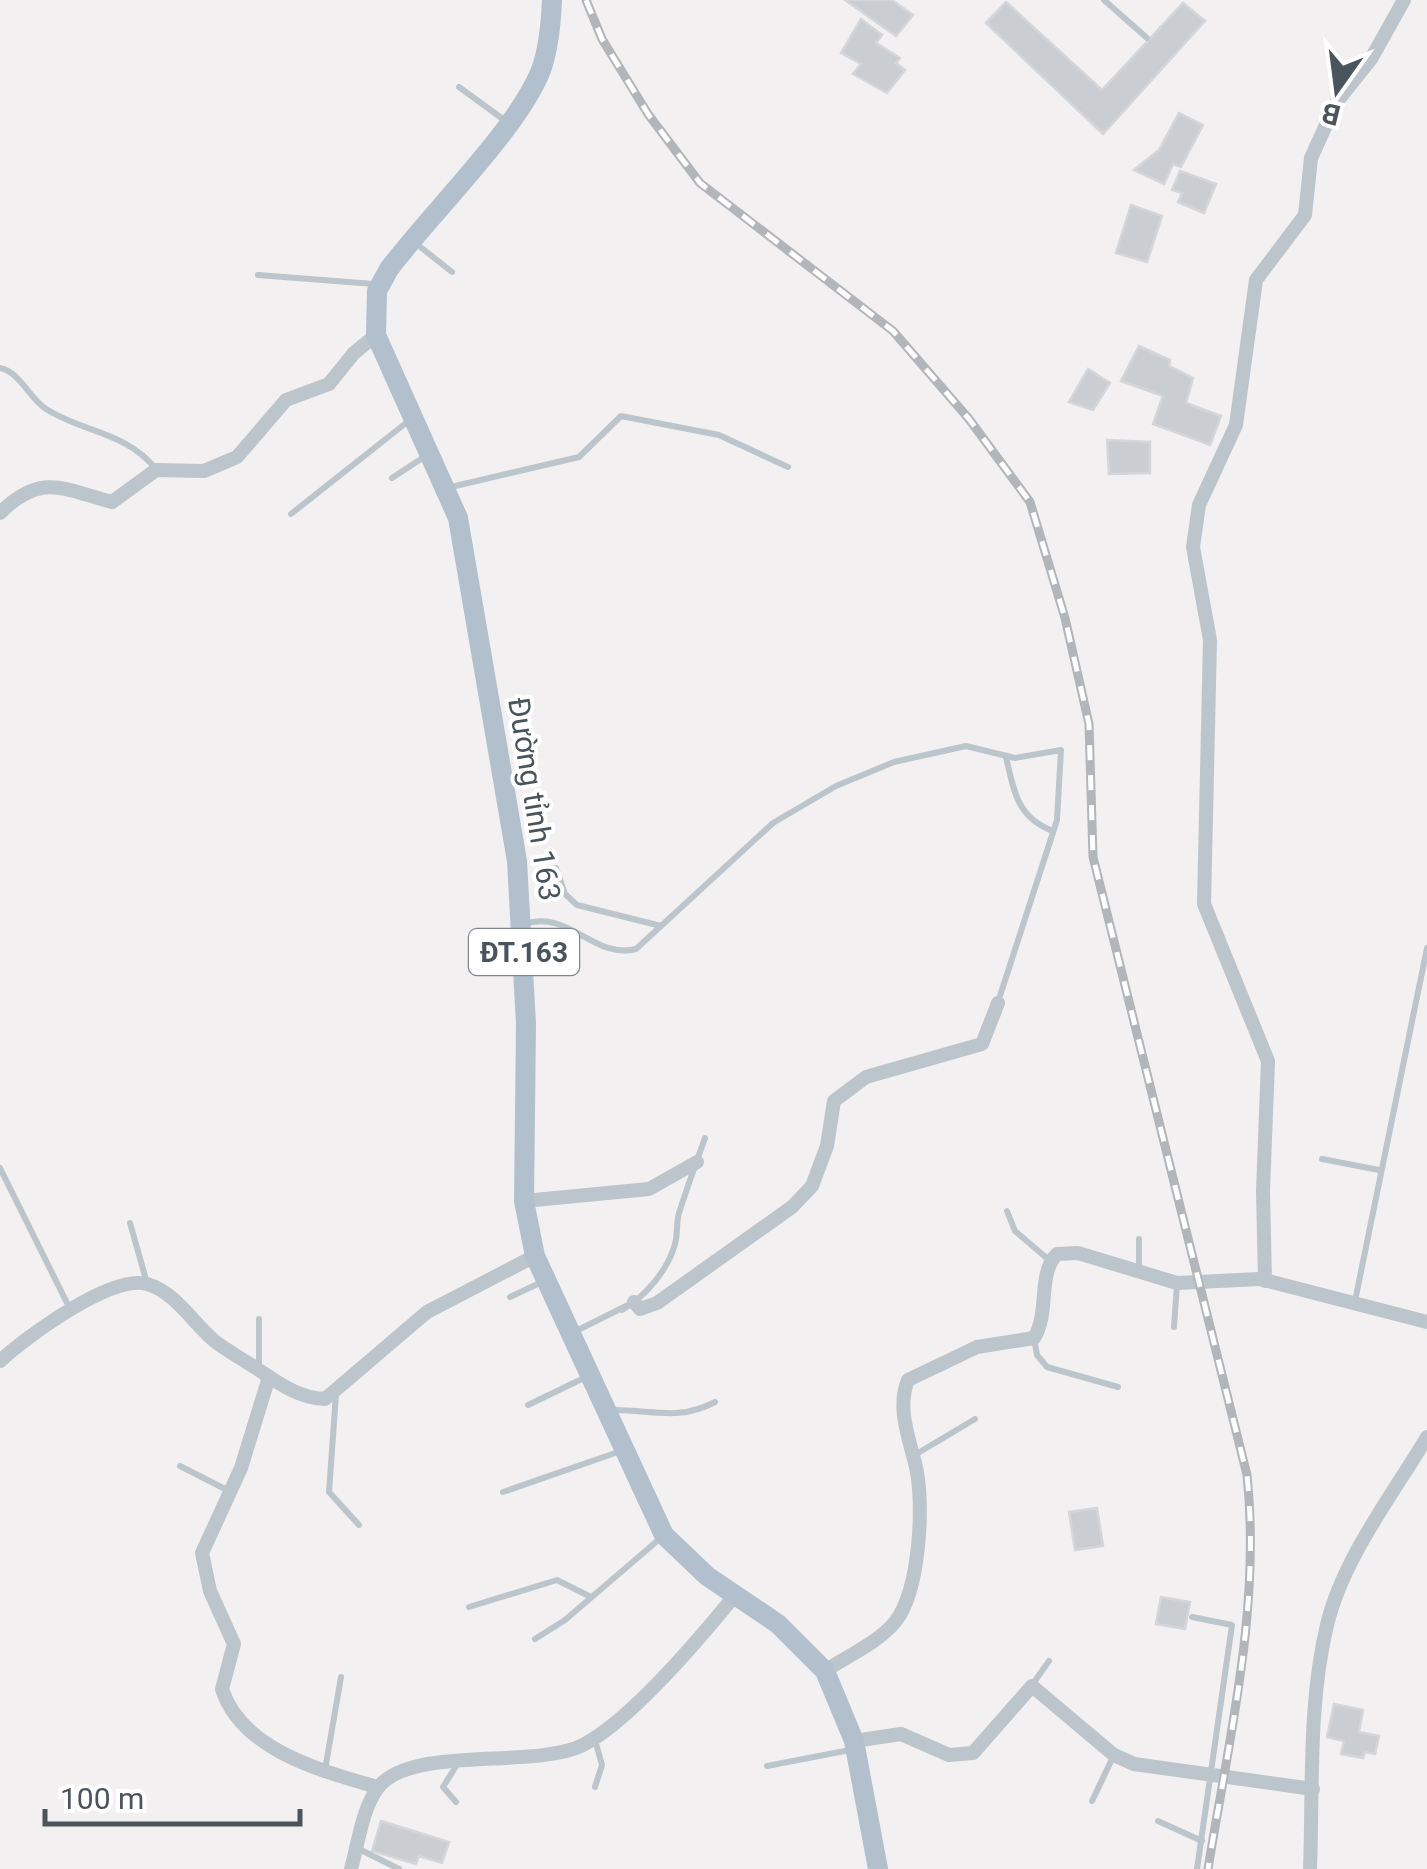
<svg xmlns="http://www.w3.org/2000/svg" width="1427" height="1869" viewBox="0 0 1427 1869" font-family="Roboto,sans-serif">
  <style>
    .building { fill: #cacdd2; stroke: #d4d6da; stroke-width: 2.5 }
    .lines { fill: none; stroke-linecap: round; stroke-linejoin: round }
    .service { stroke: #bcc5cb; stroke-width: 6 }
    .minor { stroke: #bcc5cb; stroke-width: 14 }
    .primary { stroke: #b1c0cc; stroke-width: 20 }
    .rail-casing { stroke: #b2b5b9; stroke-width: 9 }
    .rail { stroke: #fff; stroke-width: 5; stroke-dasharray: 15; stroke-linecap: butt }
    .labels { text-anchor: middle; stroke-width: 8; stroke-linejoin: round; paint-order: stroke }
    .shield { fill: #fff; stroke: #80878d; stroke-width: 2.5 }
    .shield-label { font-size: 28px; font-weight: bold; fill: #49545c }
    .street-label { font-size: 30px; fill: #49545c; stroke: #fff }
  </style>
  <rect width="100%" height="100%" fill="#f2f0f0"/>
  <!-- building -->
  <g class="building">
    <polygon points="845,0 892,0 913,15 896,36"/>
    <polygon points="1006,2 1102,90 1183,3 1205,21 1103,134 986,23"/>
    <polygon points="861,19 882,35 876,43 900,58 896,63 905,70 887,93 853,74 861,64 841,53"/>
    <polygon points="1179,113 1203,125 1181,167 1173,164 1164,184 1134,170 1159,150"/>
    <polygon points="1180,171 1216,184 1204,213 1178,202 1182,193 1172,190"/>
    <polygon points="1131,205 1162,216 1147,262 1116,253"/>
    <polygon points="1139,346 1170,360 1169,366 1193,378 1186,403 1221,416 1210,445 1153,424 1163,396 1121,381"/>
    <polygon points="1088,369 1110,383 1093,410 1069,402"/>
    <polygon points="1107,440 1150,442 1150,473 1109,474"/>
    <polygon points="1097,1508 1103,1546 1075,1550 1069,1512"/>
    <polygon points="1161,1597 1190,1602 1185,1629 1156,1624"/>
    <polygon points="1334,1704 1363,1710 1359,1732 1379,1736 1375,1754 1365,1752 1363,1758 1341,1754 1344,1741 1327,1737"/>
    <polygon points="381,1821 449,1842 442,1863 419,1856 416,1864 372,1851"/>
  </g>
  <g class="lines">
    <!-- service -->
    <g class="service">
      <polyline points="1104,0 1147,38"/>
      <polyline points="459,87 507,122"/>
      <polyline points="414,242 452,272"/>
      <polyline points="258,275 374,284"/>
      <path d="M0,368C20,372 29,398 46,409C84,433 125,431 156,469"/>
      <polyline points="392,478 424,457"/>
      <polyline points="451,487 579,457 621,416 719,435 788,467"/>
      <polyline points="291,514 411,419"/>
      <path d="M1006,757C1014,791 1017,818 1053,831"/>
      <polyline points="556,868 565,894 577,905 661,926"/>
      <path d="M524,924C569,909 594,960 636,949L773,823L836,786L894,762L966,746L1015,758L1061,750L1057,820L998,1002"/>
      <polyline points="1322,1159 1379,1170"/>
      <polyline points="0,1168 69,1307"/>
      <polyline points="1007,1211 1015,1231 1049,1260"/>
      <polyline points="130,1223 147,1283"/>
      <polyline points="1139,1239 1139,1271"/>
      <polyline points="510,1297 544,1281"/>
      <polyline points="1355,1301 1427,948"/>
      <polyline points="1174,1327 1177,1284"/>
      <path d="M574,1332L634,1302L622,1310C645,1297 668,1270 675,1244C678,1234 676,1223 679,1213C687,1188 696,1163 705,1138"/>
      <polyline points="1034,1338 1037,1355 1047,1367 1118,1387"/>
      <polyline points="259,1369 259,1319"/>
      <polyline points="336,1394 329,1492 359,1525"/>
      <polyline points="528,1405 586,1377"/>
      <path d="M610,1410C651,1409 677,1422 715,1402"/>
      <polyline points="913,1456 975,1419"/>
      <polyline points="180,1466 229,1491"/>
      <polyline points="503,1492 621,1451"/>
      <polyline points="469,1607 557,1580 591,1597"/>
      <polyline points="1192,1617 1232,1625 1197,1869"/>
      <polyline points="535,1639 565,1620 663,1536"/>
      <polyline points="1032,1685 1049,1661"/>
      <polyline points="595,1740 602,1765 595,1787"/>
      <polyline points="767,1766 850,1750"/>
      <polyline points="325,1770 341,1677"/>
      <polyline points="1092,1801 1113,1757"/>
      <polyline points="456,1802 443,1787 458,1763"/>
      <polyline points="1158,1821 1202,1841"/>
      <polyline points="357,1848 399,1869"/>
    </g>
    <!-- minor -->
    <g class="minor">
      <path d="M0,513C41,472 63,489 112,502L156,470L204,471L237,457L286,400L329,384L354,353L376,335"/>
      <polyline points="524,1201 649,1189 697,1162"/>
      <polyline points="1265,1281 1263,1191 1268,1061 1204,904 1210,640 1193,547 1199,505 1236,425 1256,280 1305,215 1311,158 1336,103 1371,59 1404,0"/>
      <polyline points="634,1302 640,1309 657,1303 792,1207 812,1186 827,1146 834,1101 866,1077 982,1044 998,1003"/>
      <path d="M0,1361C25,1338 111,1274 147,1284C176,1292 195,1326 217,1343C230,1352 243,1360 256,1368C278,1383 299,1398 325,1399L427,1312L535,1256"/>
      <path d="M269,1377L241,1468L202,1553L210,1591L234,1644L222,1689C242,1751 323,1771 377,1787"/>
      <path d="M825,1671C847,1656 879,1642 895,1622C920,1592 925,1500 915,1463C908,1436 897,1406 908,1380L977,1347L1034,1338C1050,1313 1037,1274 1057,1254L1078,1253L1177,1283L1260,1279L1427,1322"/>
      <polyline points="854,1741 901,1734 949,1755 973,1753 1032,1686 1114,1755 1134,1764 1313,1789"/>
      <path d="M351,1869C358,1844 362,1810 377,1789C408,1744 533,1770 583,1745C631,1720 701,1637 736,1594"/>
      <path d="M1310,1869C1313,1789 1308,1704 1327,1625C1343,1558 1392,1496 1427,1437"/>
    </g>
    <!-- primary -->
    <path class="primary" d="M552,0C551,23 549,48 541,70C518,129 431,213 389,269L377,291L376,335L458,518L517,861L526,1024L524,1201L535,1256L664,1535L707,1576L778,1624L825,1671L854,1741L878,1869"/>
    <defs>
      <path id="rail" d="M586,0L602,39L648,114L700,183L893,331L969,419L1030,502L1065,618L1089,724L1093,857L1247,1475C1261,1608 1229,1738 1208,1869"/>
    </defs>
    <!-- rail casing -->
    <use href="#rail" class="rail-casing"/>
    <!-- rail -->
    <use href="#rail" class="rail"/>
  </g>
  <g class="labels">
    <!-- shield labels -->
    <rect class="shield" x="469" y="929" width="110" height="46" rx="8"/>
    <g class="shield-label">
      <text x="524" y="962">ĐT.163</text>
    </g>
    <!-- street labels -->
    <g class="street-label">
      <text transform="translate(534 799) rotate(81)" y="10">Đường tỉnh 163</text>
    </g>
  </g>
  <!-- north arrow -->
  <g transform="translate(1337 90) rotate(194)" stroke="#ffffff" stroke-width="8" paint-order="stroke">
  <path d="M0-8L18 38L0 25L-18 38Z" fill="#49545c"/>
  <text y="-15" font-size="28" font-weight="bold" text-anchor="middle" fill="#49545c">B</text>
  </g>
  <!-- scale -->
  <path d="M45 1809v15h255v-15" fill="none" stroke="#49545c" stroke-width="5"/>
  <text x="60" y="1809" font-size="30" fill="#49545c" stroke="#ffffff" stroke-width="8" paint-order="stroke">100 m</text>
</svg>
